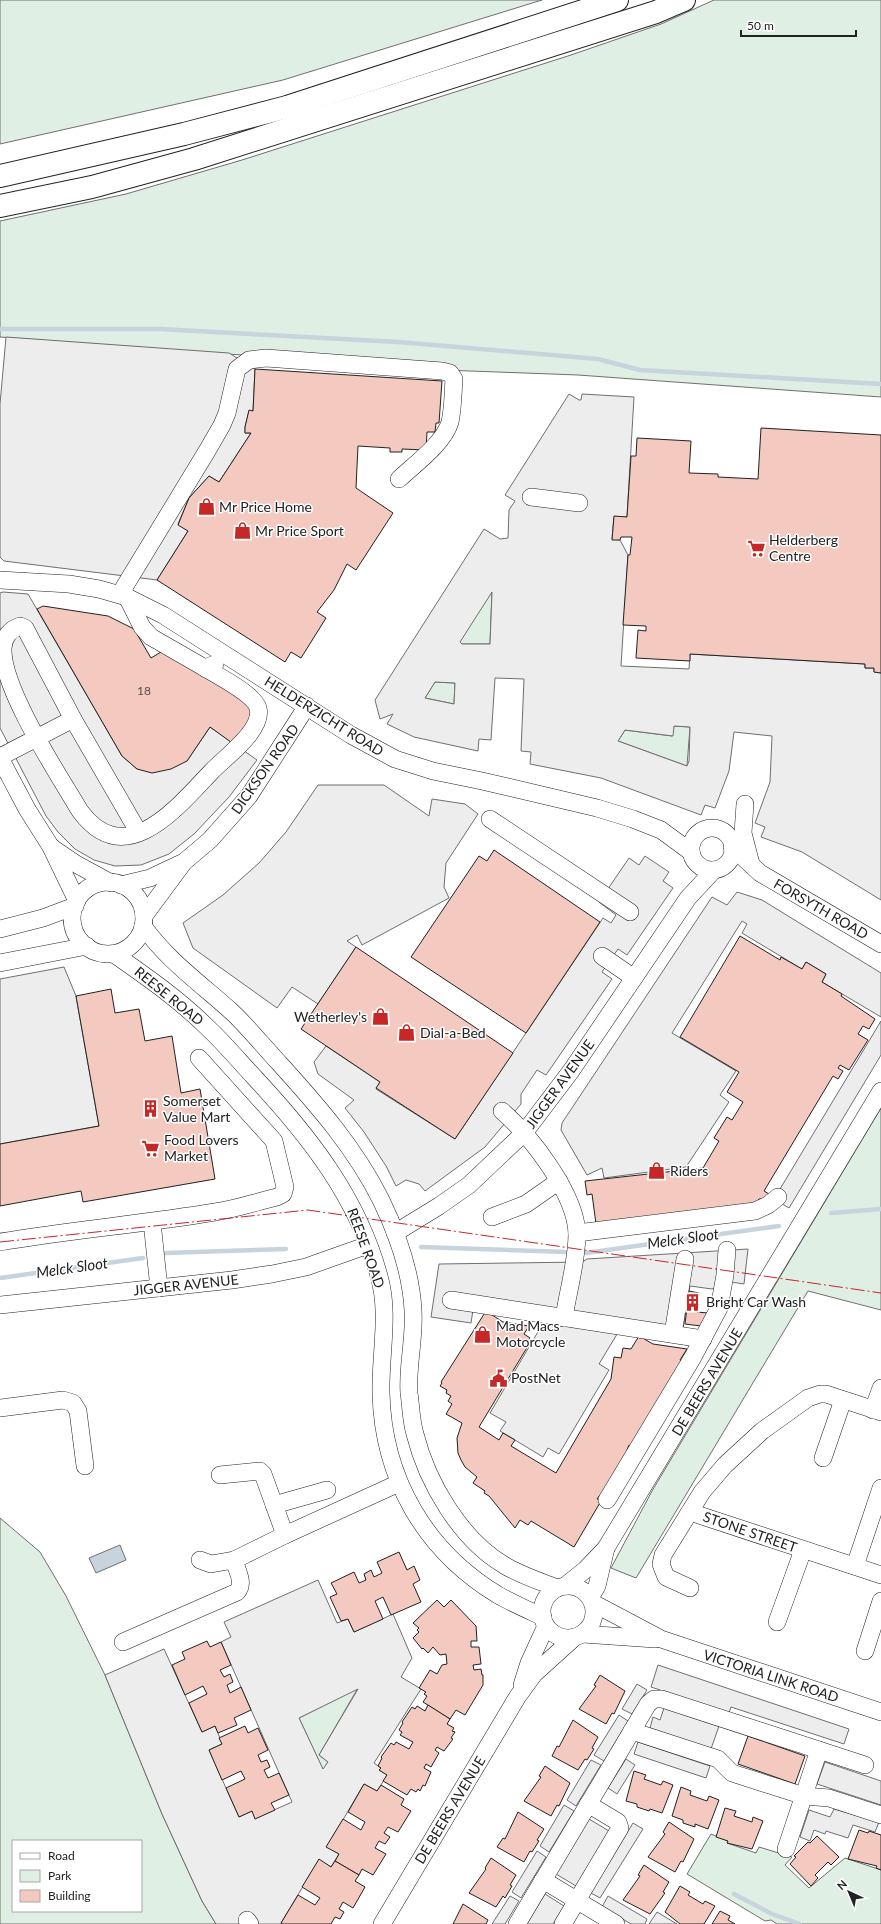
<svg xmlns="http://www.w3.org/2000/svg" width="881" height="1924" viewBox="0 0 881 1924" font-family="Lato,sans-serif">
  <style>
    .green { fill: #e0efe3; stroke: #6f6f6f; fill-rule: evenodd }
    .parking { fill: #ededed; stroke: #6f6f6f; fill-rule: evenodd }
    .water { fill: #c7d3dd; stroke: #6f6f6f }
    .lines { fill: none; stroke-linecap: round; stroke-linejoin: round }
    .stream { stroke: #c7d3dd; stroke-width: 4.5 }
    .building { fill: #f3c9c0; stroke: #222 }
    .minor-casing { stroke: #222; stroke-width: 18 }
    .highway-casing { stroke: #222; stroke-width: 24 }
    .minor { stroke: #fff; stroke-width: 17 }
    .highway { stroke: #fff; stroke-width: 22 }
    .power { stroke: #c62828; stroke-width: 1; stroke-dasharray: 14 3 2 3; stroke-linecap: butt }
    .labels { text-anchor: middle; stroke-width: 3; stroke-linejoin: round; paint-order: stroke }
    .number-label { font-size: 12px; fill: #564c4a }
    .poi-label { font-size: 14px; fill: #222; stroke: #fff; text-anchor: start }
    .street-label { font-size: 14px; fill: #222; stroke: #fff }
    .water-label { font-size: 15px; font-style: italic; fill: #222; stroke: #fff }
  </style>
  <rect width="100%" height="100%" fill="#fff"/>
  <!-- green -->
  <g class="green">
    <polygon points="0,0 542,0 283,80 0,144"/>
    <polygon points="714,0 881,0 881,397 578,375 443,370 0,337 0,221 126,194 242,160 571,55 661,24"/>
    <polygon points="492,591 490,644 462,644 459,642"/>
    <polygon points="435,682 455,683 454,704 425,698"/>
    <polygon points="673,726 690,727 687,766 618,741 625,730 672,736"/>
    <polygon points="881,1108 881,1310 808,1291 636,1578 611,1568 652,1491"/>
    <path d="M0,1518L40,1552L66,1596L105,1675L162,1814L202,1901L216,1924H0ZM13,1841H141V1911H13Z"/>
    <polygon points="358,1688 319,1755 328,1762 323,1770 299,1718"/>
    <polygon points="711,1834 728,1841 727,1843 756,1853 759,1847 792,1857 785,1865 809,1888 845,1858 881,1870 881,1924 777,1924 771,1920 765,1921 687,1874"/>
  </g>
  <!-- parking -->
  <g class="parking">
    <polygon points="6,337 229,353 255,369 253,411 249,411 245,427 245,433 251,433 219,482 209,476 189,498 178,524 188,531 157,580 4,561 0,557 0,404"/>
    <path d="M569,394L579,400H581L582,394L634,397L627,517H614L612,539L620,540L628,555L621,666L689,669L690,654L865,664V668H874V672L881,673V900L802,852L761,837L765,827L755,823L770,782L772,736L734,732L729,771L715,808L705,805L701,815L601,778L530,764L531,752L521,751L524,679L495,678L491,740L479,739L478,751L414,737L387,724L393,714L380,719L375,700L484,529L500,539L508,538L509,510L515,501L505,495ZM492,592L490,644H462L460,642ZM435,682L455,683L454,704L425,698ZM674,726L690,727L689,761L687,766L618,741L625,730L673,736Z"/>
    <polygon points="3,592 28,594 122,756 137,769 187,761 210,727 257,760 229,797 194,834 169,854 141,865 115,866 94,860 75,849 58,832 46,816 0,728 0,593"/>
    <polygon points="318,785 384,785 429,816 432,799 465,804 478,814 446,863 444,887 449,898 362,945 357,935 347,941 356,947 318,1004 292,987 277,1008 193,948 183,923 223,895 259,863 286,832"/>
    <polygon points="645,856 669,872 663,881 673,888 627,955 618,949 602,972 612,979 546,1075 537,1070 521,1094 521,1104 485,1147 425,1191 419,1184 406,1180 396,1186 386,1166 364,1132 345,1108 354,1100 318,1074 314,1062 326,1046 380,1082 376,1089 455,1139 603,918 611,923 616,915 599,902 629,858 639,865"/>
    <polygon points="737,892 762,900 881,973 881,1017 822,982 826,974 806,962 802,969 742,933 747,924 742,921 672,1033 736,1071 720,1095 729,1102 686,1167 604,1178 602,1168 587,1175 561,1130 562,1123 712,897 727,905"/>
    <polygon points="64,967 76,996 99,1126 0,1144 0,979"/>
    <polygon points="881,1021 881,1055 789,1208 774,1199"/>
    <polygon points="748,1249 744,1284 731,1282 712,1289 690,1286 683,1329 625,1321 599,1364 609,1370 559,1454 548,1448 543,1457 500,1431 506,1422 490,1413 552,1308 475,1297 471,1323 431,1317 439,1264 582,1262 587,1259"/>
    <path d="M318,1580L337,1623L348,1619L354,1632L393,1614L412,1658L401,1677L421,1689L374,1763L381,1768L379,1770L387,1775L381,1785L377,1791L364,1784L327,1847L339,1854L331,1867L319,1860L281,1923L283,1924H216L202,1901L162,1814L105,1675L164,1649L202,1732L215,1726L218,1733L222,1744L209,1750L239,1817L252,1811L256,1818L292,1802L221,1642L231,1637L224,1622ZM358,1689L319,1755L328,1762L323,1769L299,1718Z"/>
    <polygon points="658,1665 849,1729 844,1744 731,1707 729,1713 651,1687"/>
    <polygon points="637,1684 647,1690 632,1714 622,1709"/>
    <polygon points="664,1708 719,1726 711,1749 650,1728 653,1717 660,1720"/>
    <polygon points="619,1715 628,1721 604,1761 594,1755"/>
    <polygon points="638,1742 710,1766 706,1778 634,1754"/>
    <polygon points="626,1759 635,1765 617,1794 608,1788"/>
    <polygon points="591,1760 601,1765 576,1806 567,1800"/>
    <polygon points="825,1762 881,1781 881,1805 817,1784"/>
    <polygon points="564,1805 574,1811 549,1852 540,1846"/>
    <polygon points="834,1809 879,1822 875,1832 853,1825 848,1838 826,1831 825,1834 814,1830 810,1841 800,1837 809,1810 830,1817"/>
    <polygon points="589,1819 609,1831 576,1886 556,1874"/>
    <polygon points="633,1823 643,1829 600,1898 591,1893"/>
    <polygon points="537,1851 546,1857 521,1898 512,1892"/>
    <polygon points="545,1894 564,1906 553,1924 527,1924"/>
    <polygon points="510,1896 519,1901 505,1924 492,1924"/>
    <polygon points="608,1896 647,1919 645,1924 631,1924 602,1907"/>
    <polygon points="657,1912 677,1924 649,1924"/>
  </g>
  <!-- water -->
  <polygon class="water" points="120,1545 126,1560 96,1573 89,1558"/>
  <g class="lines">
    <!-- stream -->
    <g class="stream">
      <polyline points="0,329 160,329 398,342 598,359 640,370 881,384"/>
      <polyline points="831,1213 881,1209"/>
      <polyline points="421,1247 565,1252"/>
      <polyline points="166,1253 286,1249"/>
      <polyline points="586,1253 779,1226"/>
      <polyline points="0,1278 143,1258"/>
      <polyline points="734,1894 772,1914 800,1924"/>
    </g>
  </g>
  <!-- building -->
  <g class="building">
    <polygon points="255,369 442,381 439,423 436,423 435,432 427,432 426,450 402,449 402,452 390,452 390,448 358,446 356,488 393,513 356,570 347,564 334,590 317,612 326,618 301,658 291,652 285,662 157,580 188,531 178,525 189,498 209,476 219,482 251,433 245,433 245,427 249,410 253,411"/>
    <polygon points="761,428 881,435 881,673 874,672 874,668 865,668 865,664 690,654 690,661 636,658 638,630 646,631 646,626 623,625 628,555 630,555 632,537 621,537 620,540 612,540 614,516 627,517 631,456 636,456 637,438 691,441 689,473 718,474 718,477 758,479"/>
    <polygon points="43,606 108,616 134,629 151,658 166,649 249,701 253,719 235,745 210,727 187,761 171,769 152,773 137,769 122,756 37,609"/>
    <polygon points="494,850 600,922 526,1033 411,957 479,856 487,861"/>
    <polygon points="740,936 780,960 781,957 802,969 806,962 826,974 822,982 842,994 841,996 875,1019 869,1029 863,1026 858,1034 868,1040 849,1070 840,1065 838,1068 843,1071 838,1079 833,1076 764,1191 769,1194 766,1199 759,1199 757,1203 596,1224 592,1194 587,1195 585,1181 703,1168 719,1141 714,1138 727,1117 732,1120 743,1102 727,1092 739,1072 680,1037"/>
    <polygon points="356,947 513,1053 455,1139 376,1088 380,1082 301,1029"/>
    <polygon points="111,989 115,1013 139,1009 145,1041 172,1036 181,1093 200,1089 215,1179 83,1202 81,1191 0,1206 0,1144 99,1126 76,996"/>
    <polygon points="689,1291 699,1293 697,1312 708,1313 701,1326 685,1324"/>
    <polygon points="486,1311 503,1322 529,1326 524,1334 530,1338 529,1340 531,1341 479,1427 499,1440 503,1433 515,1440 511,1446 556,1473 611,1379 614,1357 621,1358 623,1348 631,1349 639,1336 653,1344 687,1349 680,1360 684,1363 633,1448 629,1445 627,1450 631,1452 604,1497 600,1495 597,1499 601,1501 574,1547 531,1521 528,1525 520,1520 515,1528 489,1496 484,1493 485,1491 473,1483 477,1477 465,1467 461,1460 458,1453 457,1438 462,1423 446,1414 452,1404 448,1401 451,1396 446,1393 447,1390 440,1386 442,1383 441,1382"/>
    <polygon points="399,1552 407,1570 414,1566 420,1580 413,1584 421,1602 391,1615 383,1597 375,1601 383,1619 354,1632 348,1619 341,1621 330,1597 337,1594 331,1583 354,1572 359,1583 366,1580 364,1574 371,1570 374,1577 382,1573 377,1562"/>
    <polygon points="437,1600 444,1607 451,1600 476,1626 477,1641 471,1641 471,1647 479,1647 481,1664 473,1665 474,1670 481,1669 482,1675 483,1675 483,1685 465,1715 456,1710 450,1719 423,1702 427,1696 424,1694 426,1692 419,1688 430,1670 437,1674 442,1665 447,1664 446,1654 440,1655 433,1647 428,1653 423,1648 422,1649 413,1638 419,1632 417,1630 419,1628 413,1623"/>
    <polygon points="207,1641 210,1647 221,1642 231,1665 220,1670 224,1677 230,1674 233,1682 227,1685 230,1693 241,1687 251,1710 234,1718 237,1725 218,1733 215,1726 202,1732 189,1703 207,1694 203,1686 185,1695 172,1665 185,1659 182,1652"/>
    <polygon points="600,1675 625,1691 614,1714 612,1713 606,1724 579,1709 596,1686 594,1685"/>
    <polygon points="428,1705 450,1719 447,1724 454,1728 452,1731 455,1732 451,1738 453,1739 444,1751 437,1747 435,1750 439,1753 431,1767 426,1764 424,1768 431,1772 425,1786 423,1785 420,1791 418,1789 416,1792 411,1789 407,1795 383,1781 387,1775 379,1770 381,1768 378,1766 382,1758 381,1757 391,1743 394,1745 396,1742 409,1749 413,1742 400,1735 402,1732 399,1730 403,1723 402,1722 412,1707 415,1709 417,1706 425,1711"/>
    <polygon points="573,1720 598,1737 592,1748 594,1749 587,1760 585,1759 578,1770 552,1756 557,1746 559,1747"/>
    <polygon points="245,1726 248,1733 258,1728 268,1750 258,1755 261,1762 267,1760 270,1767 264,1770 268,1778 279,1773 289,1795 271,1803 275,1810 255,1819 252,1811 239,1817 226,1788 245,1779 241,1771 222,1780 209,1750 222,1744 219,1738"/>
    <polygon points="748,1736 805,1756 795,1784 738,1764"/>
    <polygon points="545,1766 570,1783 559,1806 557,1805 551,1816 524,1801 541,1777 539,1776"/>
    <polygon points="634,1771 646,1775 644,1779 661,1785 663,1781 673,1785 662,1813 650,1809 649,1811 637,1807 637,1804 626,1801"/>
    <polygon points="364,1784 377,1791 381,1785 404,1799 401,1805 411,1811 398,1832 388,1827 384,1833 390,1837 385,1844 379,1841 375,1848 386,1854 373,1875 362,1869 359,1875 335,1861 339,1854 326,1847 343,1819 361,1830 365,1822 348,1812"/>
    <polygon points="681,1787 691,1791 690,1795 707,1801 709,1796 719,1800 708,1829 695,1824 695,1827 683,1823 683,1820 672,1816"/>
    <polygon points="725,1808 736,1811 734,1816 752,1822 753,1817 763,1821 752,1849 727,1843 728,1841 716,1837"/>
    <polygon points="518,1812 544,1829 537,1840 539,1841 532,1852 530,1851 524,1862 497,1847 503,1838 505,1839"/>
    <polygon points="669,1822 694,1839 683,1862 681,1861 675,1872 648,1857 665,1834 663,1832"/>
    <polygon points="859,1830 868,1833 869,1831 881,1835 881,1870 876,1868 877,1866 848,1859"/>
    <polygon points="817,1836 839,1857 831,1865 828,1862 815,1875 818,1878 811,1886 790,1864 796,1857 794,1856 808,1842 810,1843"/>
    <polygon points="491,1858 516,1875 510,1885 512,1886 505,1898 503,1896 496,1907 469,1893 486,1869 485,1868"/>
    <polygon points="319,1859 331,1867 335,1861 359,1875 355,1881 365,1887 353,1908 343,1902 339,1909 344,1912 340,1919 335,1917 331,1924 283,1924 281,1923 298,1895 315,1905 320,1898 302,1887"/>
    <polygon points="644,1865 669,1882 663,1892 665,1893 650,1914 623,1900 640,1876 638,1875"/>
    <polygon points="680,1886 690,1892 688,1895 703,1904 705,1901 715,1906 704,1924 680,1924 665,1912"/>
    <polygon points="463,1904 488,1920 486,1924 453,1924"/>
    <polygon points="720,1911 730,1916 728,1920 735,1924 712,1924"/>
  </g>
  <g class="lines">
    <defs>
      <g id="minor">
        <polyline points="531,497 579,503"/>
        <polyline points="0,580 69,584 99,589 127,597 163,615 351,735 395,759 433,771 482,781 597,808 633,819 661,830 691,852"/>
        <path d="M120,594L207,451L222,425L227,413L237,369L249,360L266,358L442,371L450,373L454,379C453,393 453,409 450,422C444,443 415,464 399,479"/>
        <polyline points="127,597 142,627 151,637 205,668 215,664"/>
        <polyline points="0,757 73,719"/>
        <polyline points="0,758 27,809 51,847 77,901"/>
        <polyline points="745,804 743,833 751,864"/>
        <polyline points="490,819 630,912"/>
        <circle cx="712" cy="849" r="21"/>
        <path d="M139,833L73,719L25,628L20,626C10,629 3,638 3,649C2,689 58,774 80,811C125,872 177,808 211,772C224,758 264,730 258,708C254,694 218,676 205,668"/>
        <polyline points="51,847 76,864 111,883"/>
        <polyline points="732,847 760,873 881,944"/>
        <circle cx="108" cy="918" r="36"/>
        <polyline points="121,885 150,878 182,863"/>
        <polyline points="144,916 184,862 210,840 249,796 307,706"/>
        <path d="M143,926C167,960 201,984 232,1012C249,1028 264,1047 280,1064C318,1106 355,1148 381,1200C397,1233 411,1273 413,1310C415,1338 407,1366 409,1393C411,1406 411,1421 415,1434C427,1482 460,1539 504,1565C520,1575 539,1581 557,1588"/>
        <polyline points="0,929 43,918 75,906"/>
        <path d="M114,954C147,977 180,1000 209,1029C225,1044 240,1062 255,1078C309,1136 358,1198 379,1276C390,1314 380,1354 381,1393C383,1478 425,1551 498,1595C512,1603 528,1610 543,1617"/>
        <polyline points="602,956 634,978"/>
        <polyline points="0,963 87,946"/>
        <path d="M502,1111C531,1136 576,1194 577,1234C577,1262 568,1290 564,1318"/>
        <polyline points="492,1217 526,1204 559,1181"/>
        <polyline points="152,1222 159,1288"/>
        <polyline points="395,1233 439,1206 469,1185 524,1133 571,1071 688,898 714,870"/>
        <polyline points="577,1233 755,1211 768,1205 778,1197"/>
        <path d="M0,1242C71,1230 143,1224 215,1212C236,1209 256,1202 277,1197L283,1194L285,1187L274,1141L199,1058"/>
        <polyline points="451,1300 703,1339"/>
        <polyline points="0,1305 232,1280 272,1274 306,1267 368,1245"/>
        <polyline points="673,1334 685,1259"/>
        <polyline points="0,1408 63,1400 73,1403 78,1411 85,1466"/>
        <polyline points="873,1410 881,1388"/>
        <polyline points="823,1458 843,1400"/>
        <polyline points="220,1475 260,1471 263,1474 285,1535 399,1483"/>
        <polyline points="607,1500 693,1357 719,1308 725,1275 727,1250"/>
        <polyline points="274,1505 327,1490"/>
        <polyline points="690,1512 881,1575"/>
        <polyline points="200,1560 211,1564 234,1560"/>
        <polyline points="855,1566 881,1488"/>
        <polyline points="565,1586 585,1570 606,1548 881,1091"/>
        <circle cx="568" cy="1612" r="26"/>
        <polyline points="690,1588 666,1577 661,1564 663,1555 702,1492 725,1465 762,1431 808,1398 820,1394 826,1394 881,1412"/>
        <polyline points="590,1598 597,1586 606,1548"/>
        <polyline points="593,1603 661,1639 881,1712"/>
        <polyline points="777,1622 803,1550"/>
        <polyline points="583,1634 655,1639"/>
        <path d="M123,1642L237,1592C245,1583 237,1571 234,1560L285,1535"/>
        <polyline points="865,1651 881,1601"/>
        <polyline points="522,1685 529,1663 546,1626"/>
        <polyline points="632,1731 718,1759 732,1773 804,1796 829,1798 881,1815"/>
        <polyline points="786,1849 819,1750"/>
        <polyline points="543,1880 616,1924"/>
        <polyline points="247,1920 250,1924"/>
        <polyline points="382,1924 518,1696 534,1674 575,1637"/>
        <polyline points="517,1924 648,1704 654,1699 662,1699 865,1765"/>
        <polyline points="563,1924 620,1828 618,1822 588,1804"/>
      </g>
      <g id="highway">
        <polyline points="0,176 184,134 287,107 617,0"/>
        <polyline points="0,206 92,187 194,159 656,12 684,0"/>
      </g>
    </defs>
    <!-- minor casing -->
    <use href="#minor" class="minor-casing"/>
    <!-- highway casing -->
    <use href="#highway" class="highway-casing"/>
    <!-- minor -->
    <use href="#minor" class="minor"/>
    <!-- highway -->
    <use href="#highway" class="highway"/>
    <!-- power -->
    <polyline class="power" points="0,1242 308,1210 881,1293"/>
  </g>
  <!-- icons -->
  <defs>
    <symbol id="shop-bare" viewBox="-9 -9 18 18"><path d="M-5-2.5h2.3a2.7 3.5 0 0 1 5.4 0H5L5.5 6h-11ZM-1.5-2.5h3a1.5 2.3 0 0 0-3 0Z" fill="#c62828" stroke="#fff" stroke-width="2.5" paint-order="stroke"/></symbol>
    <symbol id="supermarket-bare" viewBox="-9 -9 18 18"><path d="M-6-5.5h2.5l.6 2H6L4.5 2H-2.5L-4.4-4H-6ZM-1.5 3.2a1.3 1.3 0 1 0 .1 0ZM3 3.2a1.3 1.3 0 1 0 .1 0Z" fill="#c62828" stroke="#fff" stroke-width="2.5" paint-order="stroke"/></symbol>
    <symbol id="building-bare" viewBox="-9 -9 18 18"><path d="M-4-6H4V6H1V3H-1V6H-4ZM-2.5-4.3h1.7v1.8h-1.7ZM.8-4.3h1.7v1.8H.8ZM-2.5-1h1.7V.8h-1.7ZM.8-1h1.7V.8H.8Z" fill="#c62828" stroke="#fff" stroke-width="2.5" paint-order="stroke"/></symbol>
    <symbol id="civic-bare" viewBox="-9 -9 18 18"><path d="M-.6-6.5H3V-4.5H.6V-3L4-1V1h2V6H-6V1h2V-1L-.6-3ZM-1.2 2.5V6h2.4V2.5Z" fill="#c62828" stroke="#fff" stroke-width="2.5" paint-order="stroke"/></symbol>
  </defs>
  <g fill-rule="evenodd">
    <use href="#shop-bare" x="194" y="494" width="25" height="25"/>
    <use href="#shop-bare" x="230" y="518" width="25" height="25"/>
    <use href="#supermarket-bare" x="744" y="536" width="25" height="25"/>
    <use href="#shop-bare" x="368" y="1004" width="25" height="25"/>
    <use href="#shop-bare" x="394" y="1020" width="25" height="25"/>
    <use href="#building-bare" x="138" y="1096" width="25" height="25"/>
    <use href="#supermarket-bare" x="138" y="1136" width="25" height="25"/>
    <use href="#shop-bare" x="644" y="1158" width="25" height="25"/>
    <use href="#building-bare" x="680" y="1290" width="25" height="25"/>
    <use href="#shop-bare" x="470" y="1322" width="25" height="25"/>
    <use href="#civic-bare" x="486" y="1366" width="25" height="25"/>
  </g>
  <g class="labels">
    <!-- number labels -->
    <g class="number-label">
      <text x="144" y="695">18</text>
    </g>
    <!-- poi labels -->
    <g class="poi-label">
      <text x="219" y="512">Mr Price Home</text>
      <text x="255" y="536">Mr Price Sport</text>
      <text x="769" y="545">Helderberg<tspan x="769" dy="16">Centre</tspan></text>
      <text x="367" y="1022" text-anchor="end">Wetherley's</text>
      <text x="420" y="1038">Dial-a-Bed</text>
      <text x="163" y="1106">Somerset<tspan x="163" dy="16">Value Mart</tspan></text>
      <text x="164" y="1145">Food Lovers<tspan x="164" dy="16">Market</tspan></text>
      <text x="670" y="1176">Riders</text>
      <text x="706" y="1307">Bright Car Wash</text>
      <text x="496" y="1331">Mad Macs<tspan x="496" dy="16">Motorcycle</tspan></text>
      <text x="511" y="1383">PostNet</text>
    </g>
    <!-- street labels -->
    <g class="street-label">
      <text transform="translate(324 716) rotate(32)" y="5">HELDERZICHT ROAD</text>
      <text transform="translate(265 769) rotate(-55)" y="5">DICKSON ROAD</text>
      <text transform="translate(821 909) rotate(30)" y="5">FORSYTH ROAD</text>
      <text transform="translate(169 996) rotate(39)" y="5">REESE ROAD</text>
      <text transform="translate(560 1084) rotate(-54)" y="5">JIGGER AVENUE</text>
      <text transform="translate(366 1248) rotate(70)" y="5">REESE ROAD</text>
      <text transform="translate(186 1285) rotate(-6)" y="5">JIGGER AVENUE</text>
      <text transform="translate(707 1382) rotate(-59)" y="5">DE BEERS AVENUE</text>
      <text transform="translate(750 1532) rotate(19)" y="5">STONE STREET</text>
      <text transform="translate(771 1676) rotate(18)" y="5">VICTORIA LINK ROAD</text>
      <text transform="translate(450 1810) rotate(-59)" y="5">DE BEERS AVENUE</text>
    </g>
    <!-- water labels -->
    <g class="water-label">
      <text transform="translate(683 1239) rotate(-8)" y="5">Melck Sloot</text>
      <text transform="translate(72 1268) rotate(-8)" y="5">Melck Sloot</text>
    </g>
  </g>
  <!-- legend -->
  <rect x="12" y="1840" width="130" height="72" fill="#ffffff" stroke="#a7a7a7"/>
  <rect x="20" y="1853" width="20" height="6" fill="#ffffff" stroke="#a7a7a7"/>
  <text x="48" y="1860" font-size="12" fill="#222222">Road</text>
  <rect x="20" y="1870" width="20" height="12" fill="#e0efe3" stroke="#a7a7a7"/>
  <text x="48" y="1880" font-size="12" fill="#222222">Park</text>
  <rect x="20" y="1890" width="20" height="12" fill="#f3c9c0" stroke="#a7a7a7"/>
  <text x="48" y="1900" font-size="12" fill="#222222">Building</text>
  <!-- north arrow -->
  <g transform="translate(849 1892) rotate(316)" stroke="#ffffff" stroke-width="3" paint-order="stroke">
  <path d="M0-3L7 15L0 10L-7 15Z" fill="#222222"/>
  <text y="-6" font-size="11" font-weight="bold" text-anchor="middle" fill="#222222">N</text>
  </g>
  <!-- scale -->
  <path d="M741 30v6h115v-6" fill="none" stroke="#222222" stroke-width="2"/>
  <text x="747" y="30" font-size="12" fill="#222222" stroke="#ffffff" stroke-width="3" paint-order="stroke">50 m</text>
</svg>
